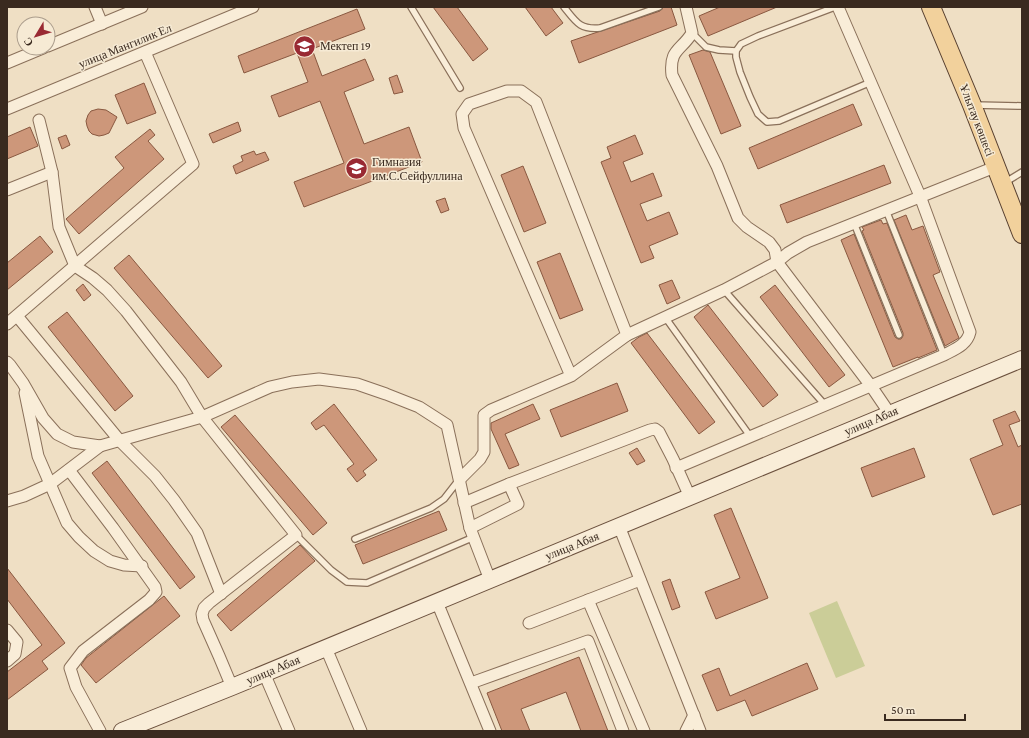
<svg xmlns="http://www.w3.org/2000/svg" width="1029" height="738" viewBox="0 0 1029 738" font-family="'Crimson Pro',serif">
  <style>
    .green { fill: #cbcd98 }
    .building { fill: #cd977a; stroke: #895840 }
    .lines { fill: none; stroke-linecap: round; stroke-linejoin: round }
    .lane-casing { stroke: #8a705a; stroke-width: 8 }
    .street-casing { stroke: #8a705a; stroke-width: 13 }
    .secondary-casing { stroke: #6c513e; stroke-width: 18 }
    .primary-casing { stroke: #573f2f; stroke-width: 20 }
    .lane { stroke: #f9edd8; stroke-width: 5.5 }
    .street { stroke: #f9edd8; stroke-width: 11 }
    .secondary { stroke: #f9edd8; stroke-width: 16 }
    .primary { stroke: #f2d19c; stroke-width: 18 }
    .labels { text-anchor: middle; stroke-width: 3; stroke-linejoin: round; paint-order: stroke }
    .street-label { font-size: 12px; fill: #3a2a1f; stroke: #f6ead4 }
    .poi-label { font-size: 12px; fill: #3a2a1f; stroke: #f6ead4; text-anchor: start }
  </style>
  <rect width="100%" height="100%" fill="#efdfc4"/>
  <!-- green -->
  <polygon class="green" points="837,601 865,666 836,678 809,613"/>
  <!-- building -->
  <g class="building">
    <polygon points="433,7 457,7 488,49 473,61"/>
    <polygon points="525,7 551,7 563,23 546,36"/>
    <polygon points="663,7 671,7 677,25 579,63 571,41 660,11"/>
    <polygon points="720,7 777,7 708,36 699,16"/>
    <polygon points="357,9 365,29 312,49 322,76 365,59 374,80 344,92 364,144 409,127 422,162 304,207 294,182 344,163 320,101 279,117 271,96 308,82 297,53 244,73 238,56"/>
    <polygon points="703,50 710,52 741,126 721,134 689,55"/>
    <polygon points="397,75 403,92 394,94 389,78"/>
    <polygon points="144,83 156,113 127,124 115,95"/>
    <polygon points="853,104 862,125 758,169 749,148"/>
    <polygon points="98,109 106,110 117,117 109,133 104,135 99,136 92,134 89,131 87,126 86,121 88,115 91,111"/>
    <polygon points="238,122 241,131 213,143 209,134"/>
    <polygon points="30,127 38,146 7,159 7,137"/>
    <polygon points="150,129 155,135 148,141 164,159 79,234 66,219 124,168 115,157"/>
    <polygon points="66,135 70,145 62,149 58,138"/>
    <polygon points="635,135 643,154 623,162 631,182 653,173 662,196 640,204 647,221 669,212 678,234 649,246 654,258 641,263 601,162 611,158 607,147"/>
    <polygon points="254,151 256,155 265,152 269,160 236,174 233,166 243,161 241,156"/>
    <polygon points="884,165 891,183 787,223 780,205"/>
    <polygon points="523,166 546,223 524,232 501,175"/>
    <polygon points="445,198 449,210 441,213 436,201"/>
    <polygon points="906,215 912,230 923,226 940,272 933,275 959,338 945,346 894,220"/>
    <polygon points="881,220 883,224 887,223 937,350 918,358 918,357 893,367 841,240 854,234 895,337 898,339 901,339 903,336 903,333 862,231 864,230 862,227"/>
    <polygon points="40,236 53,252 7,290 7,263"/>
    <polygon points="560,253 583,310 560,319 537,262"/>
    <polygon points="129,255 222,366 208,378 114,268"/>
    <polygon points="672,280 680,298 667,304 659,285"/>
    <polygon points="83,284 91,295 84,301 76,290"/>
    <polygon points="775,285 845,375 829,387 760,297"/>
    <polygon points="708,305 778,395 763,407 694,317"/>
    <polygon points="67,312 133,396 115,411 48,327"/>
    <polygon points="647,333 715,422 699,434 631,343 639,337"/>
    <polygon points="617,383 628,411 561,437 550,410"/>
    <polygon points="334,404 377,460 363,471 366,475 357,482 347,469 354,464 324,425 316,430 311,423"/>
    <polygon points="533,404 540,419 505,434 519,465 509,469 491,429 491,423"/>
    <polygon points="1015,411 1020,421 1009,425 1018,447 1022,445 1022,504 993,515 970,459 1003,445 993,420"/>
    <polygon points="235,415 327,523 313,535 221,427"/>
    <polygon points="637,448 645,461 637,465 629,453"/>
    <polygon points="914,448 925,477 872,497 861,468"/>
    <polygon points="107,461 195,577 180,589 92,473"/>
    <polygon points="731,508 768,598 716,619 705,592 740,578 714,515"/>
    <polygon points="439,511 447,530 363,564 355,545"/>
    <polygon points="300,545 315,561 231,631 217,615"/>
    <polygon points="7,568 65,643 42,661 48,669 7,700 7,672 42,645 7,599"/>
    <polygon points="670,579 680,607 672,610 662,582"/>
    <polygon points="164,596 180,616 96,683 81,665 86,658"/>
    <polygon points="579,657 608,731 581,731 566,692 521,709 530,731 502,731 487,693"/>
    <polygon points="807,663 818,689 752,716 745,700 717,711 702,675 719,668 730,696"/>
  </g>
  <g class="lines">
    <defs>
      <g id="lane">
        <polyline points="411,7 460,88"/>
        <path d="M564,7C576,22 580,30 600,28L659,7"/>
        <polyline points="835,7 758,36 741,44 736,51 736,57 740,72 750,97 758,114 767,122 779,121 871,82"/>
        <polyline points="692,33 706,47 719,50 736,51"/>
        <polyline points="974,105 1022,106"/>
        <polyline points="1004,183 1022,172"/>
        <polyline points="886,210 944,355"/>
        <polyline points="854,223 899,335"/>
        <polyline points="724,290 825,405"/>
        <polyline points="665,317 750,436"/>
        <polyline points="296,535 331,570 347,582 367,583 474,537"/>
        <polyline points="355,539 431,508 444,499 458,481"/>
      </g>
      <g id="street">
        <polyline points="95,7 102,24"/>
        <polyline points="48,46 142,7"/>
        <polyline points="7,63 43,48"/>
        <polyline points="7,109 253,7"/>
        <polyline points="39,120 52,172 59,227 75,266 93,278 107,290 126,311 181,382 202,417 296,535 209,603 204,608 202,614 203,620 219,656 232,687"/>
        <polyline points="7,190 52,172"/>
        <polyline points="17,316 120,441 155,476 174,500 197,533 221,594"/>
        <polyline points="7,324 193,164 145,52"/>
        <path d="M627,335L724,290L777,262L775,250L769,242L747,227L738,218L717,166L672,75C669,49 681,51 692,33L686,7"/>
        <polyline points="7,362 10,365 23,383 43,418 57,434 73,442 100,446 202,417 270,387 292,382 319,379 357,384 386,394 419,407 447,425 470,528 490,580"/>
        <polyline points="25,393 38,456 67,523 79,537 94,551 110,561 124,565 142,566"/>
        <polyline points="890,414 871,386 777,262 788,253 807,242 995,167"/>
        <path d="M676,468L944,355C955,349 967,345 970,332L920,196L838,7"/>
        <polyline points="69,470 113,528 155,587 156,592 149,600 83,651 70,668 76,687 100,731"/>
        <polyline points="460,479 480,459 484,452 484,415 491,410 571,376 627,335 536,102 521,91 507,91 469,104 462,114 464,128 571,376"/>
        <polyline points="7,501 24,496 50,484 100,446"/>
        <polyline points="464,503 509,484"/>
        <polyline points="619,526 700,731"/>
        <polyline points="470,528 518,504 509,484 650,430 655,429 659,432 673,459 690,497"/>
        <polyline points="588,600 644,731"/>
        <polyline points="437,602 490,731"/>
        <polyline points="529,623 640,580"/>
        <polyline points="7,630 17,642 15,654 7,661"/>
        <polyline points="326,648 361,731"/>
        <polyline points="264,673 289,731"/>
        <polyline points="471,683 588,641 623,731"/>
        <polyline points="686,731 694,715"/>
      </g>
      <polyline id="secondary" points="122,731 232,687 1022,359"/>
      <polyline id="primary" points="931,7 972,105 1022,234"/>
    </defs>
    <!-- lane casing -->
    <use href="#lane" class="lane-casing"/>
    <!-- street casing -->
    <use href="#street" class="street-casing"/>
    <!-- secondary casing -->
    <use href="#secondary" class="secondary-casing"/>
    <!-- primary casing -->
    <use href="#primary" class="primary-casing"/>
    <!-- lane -->
    <use href="#lane" class="lane"/>
    <!-- street -->
    <use href="#street" class="street"/>
    <!-- secondary -->
    <use href="#secondary" class="secondary"/>
    <!-- primary -->
    <use href="#primary" class="primary"/>
  </g>
  <!-- icons -->
  <defs>
    <symbol id="school-disc" viewBox="-11 -11 22 22"><circle r="9.5" fill="#992a33" stroke="#f6ead4"/><path d="M0-5L7-2L0 1L-7-2ZM-4 1L0 2.5L4 1V4Q0 6-4 4Z" fill="#fff"/></symbol>
  </defs>
  <g fill-rule="evenodd">
    <use href="#school-disc" x="292" y="34" width="25" height="25"/>
    <use href="#school-disc" x="344" y="156" width="25" height="25"/>
  </g>
  <g class="labels">
    <!-- street labels -->
    <g class="street-label">
      <text transform="translate(125 46) rotate(-22)" y="4">улица Мангилик Ел</text>
      <text transform="translate(977 120) rotate(69)" y="4">Ұлытау көшесі</text>
      <text transform="translate(871 421) rotate(-23)" y="4">улица Абая</text>
      <text transform="translate(572 546) rotate(-22)" y="4">улица Абая</text>
      <text transform="translate(273 670) rotate(-23)" y="4">улица Абая</text>
    </g>
    <!-- poi labels -->
    <g class="poi-label">
      <text x="320" y="50">Мектеп 19</text>
      <text x="372" y="166">Гимназия<tspan x="372" dy="14">им.С.Сейфуллина</tspan></text>
    </g>
  </g>
  <!-- border -->
  <rect width="1029" height="738" fill="none" stroke="#3a2a1f" stroke-width="16"/>
  <!-- north arrow -->
  <g transform="translate(36 36) rotate(232)"><circle r="19" fill="#f6ead4" stroke="#ab9d8c"/>
  <path d="M0-3L7 15L0 10L-7 15Z" fill="#992a33"/>
  <text y="-6" font-size="11" font-weight="bold" text-anchor="middle" fill="#3a2a1f">С</text>
  </g>
  <!-- scale -->
  <path d="M885 714v6h80v-6" fill="none" stroke="#3a2a1f" stroke-width="2"/>
  <text x="891" y="714" font-size="12" fill="#3a2a1f" stroke="#f6ead4" stroke-width="3" paint-order="stroke">50 m</text>
</svg>
